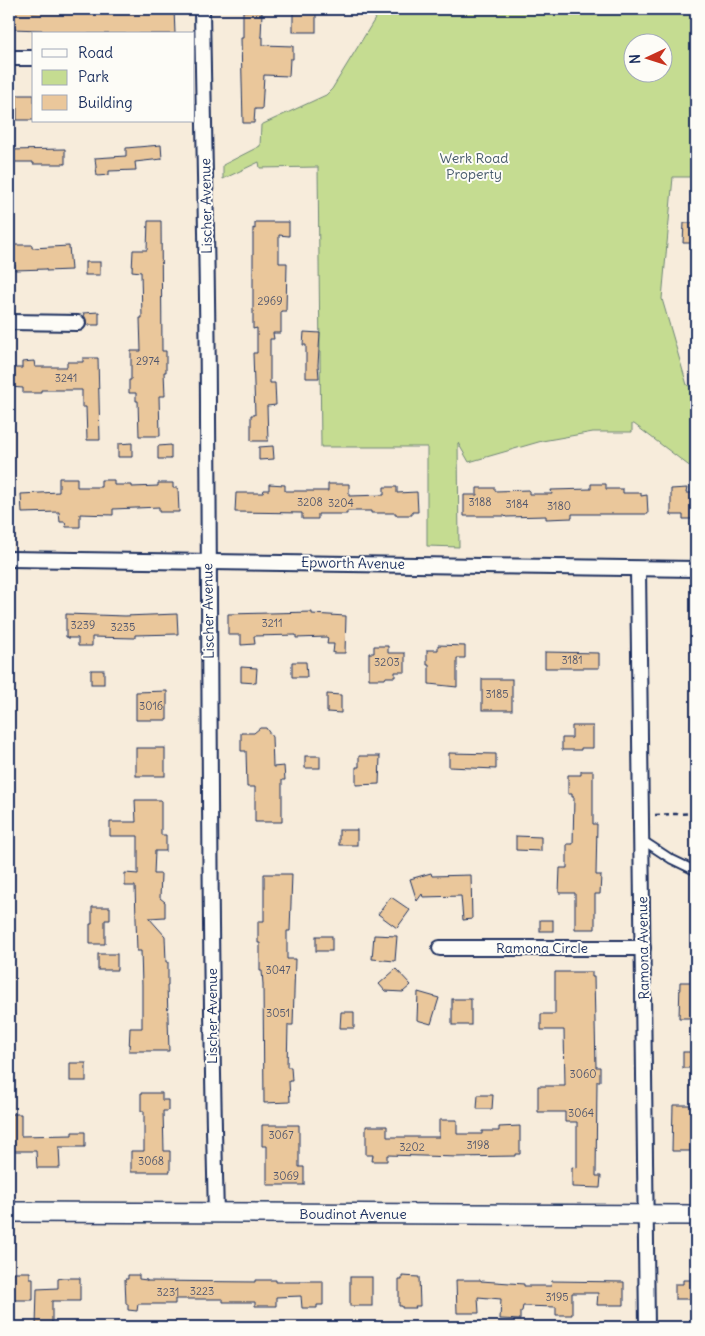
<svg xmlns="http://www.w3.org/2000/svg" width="705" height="1336" viewBox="0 0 705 1336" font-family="Delius,sans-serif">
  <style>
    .green { fill: #c5dc91; stroke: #708678; fill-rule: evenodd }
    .building { fill: #eac79b; stroke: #1b2f5e }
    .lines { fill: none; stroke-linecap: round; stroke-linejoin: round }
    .lane-casing { stroke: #1b2f5e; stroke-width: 11 }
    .street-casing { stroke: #1b2f5e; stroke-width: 18 }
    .secondary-casing { stroke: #1b2f5e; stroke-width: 22 }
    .path { stroke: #1b2f5e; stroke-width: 2.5; stroke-dasharray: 5 4; stroke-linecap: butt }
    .lane { stroke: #fdfcf7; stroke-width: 7 }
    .street { stroke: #fdfcf7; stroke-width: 14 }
    .secondary { stroke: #fdfcf7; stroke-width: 19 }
    .labels { text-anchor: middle; stroke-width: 4; stroke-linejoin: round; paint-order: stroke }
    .number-label { font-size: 11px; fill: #4f556d }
    .park-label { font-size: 14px; fill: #465a6b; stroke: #fdfcf7 }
    .street-label { font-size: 14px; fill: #1b2f5e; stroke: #fdfcf7 }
  </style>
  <rect width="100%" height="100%" fill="#f7ecdb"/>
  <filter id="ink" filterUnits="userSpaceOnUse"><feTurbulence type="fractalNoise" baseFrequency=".02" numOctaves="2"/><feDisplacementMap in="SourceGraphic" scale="10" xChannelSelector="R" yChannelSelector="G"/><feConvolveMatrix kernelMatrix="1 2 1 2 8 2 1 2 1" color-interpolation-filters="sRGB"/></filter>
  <g filter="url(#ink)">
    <!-- green -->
    <path class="green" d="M381,9H696V177H673L662,299L687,385L696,388V468H692L634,424H632V432H593L542,441L469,462L458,443L459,547L427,546V447H321L318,167L260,168L259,162L223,179V165L260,146L261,125L326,95L332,89ZM632,42H662V72H632Z"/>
    <!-- building -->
    <g class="building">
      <polygon points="11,9 32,9 32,12 72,9 174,9 175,34 43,34 42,30 11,29"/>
      <rect x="293" y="9" width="23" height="23"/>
      <polygon points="243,11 262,12 261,37 263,37 263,45 293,46 293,59 290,59 289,76 264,75 262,109 255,109 254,123 243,123 241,38 243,38"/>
      <rect x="17" y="95" width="17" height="25"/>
      <polygon points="161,145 162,159 135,162 136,170 109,171 109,175 97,176 95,158 126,156 126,148"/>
      <polygon points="65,149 65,164 33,164 33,162 9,162 9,150"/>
      <polygon points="148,221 161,221 162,351 166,351 166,372 164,372 165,396 159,396 160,436 139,436 138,401 136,401 136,393 129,393 129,380 131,380 131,351 141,351 140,318 142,318 141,272 132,271 133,250 147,250"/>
      <polygon points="255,222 289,222 289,236 279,235 279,263 287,263 286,311 281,311 281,333 273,333 274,339 270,339 270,383 275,383 276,405 267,406 268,441 251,441 251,415 255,415 253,353 257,353 257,328 253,329 253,228 255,229"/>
      <polygon points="684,223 696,223 696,243 683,243"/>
      <polygon points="9,245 32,245 32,248 69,246 71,270 46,271 46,269 15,270 15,265 9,265"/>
      <rect x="85" y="262" width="15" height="13"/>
      <polygon points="99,312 99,325 86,325 86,319 83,313"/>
      <polygon points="304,332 320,333 318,365 319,378 306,378 306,345 303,345"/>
      <polygon points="83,358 98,358 100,440 87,440 86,407 82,407 82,390 41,390 41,393 23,393 23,388 9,387 9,368 22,368 22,362 34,361 35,367 67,367 67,362 83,362"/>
      <polygon points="132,443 132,457 118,457 118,444"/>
      <polygon points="171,445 171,459 158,459 158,446"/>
      <polygon points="273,446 274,459 259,460 259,447"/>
      <polygon points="59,478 77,478 77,487 101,487 101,480 114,480 114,485 132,485 132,487 158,486 158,483 173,483 173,488 178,488 179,512 159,512 159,507 113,509 113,515 80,514 80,527 66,527 65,522 60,522 59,512 22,513 21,494 59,492"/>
      <polygon points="269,484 285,485 285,491 328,491 328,484 349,484 349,496 384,495 384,487 397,487 397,493 417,492 418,512 412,512 412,515 396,515 396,513 371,513 371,511 347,511 347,514 318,514 318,519 302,519 302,513 235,512 236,493 263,493 264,490 269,490"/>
      <polygon points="591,484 606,484 606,489 623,489 623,493 641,493 641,496 647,495 648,514 572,514 572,518 546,519 546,516 506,517 505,516 464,516 464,495 477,495 477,488 495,488 495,491 529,490 529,494 552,494 551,490 591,489"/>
      <polygon points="687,488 686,493 696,493 696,519 683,519 683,515 671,515 671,489"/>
      <polygon points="312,612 312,614 346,616 345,653 333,653 334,644 327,644 328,638 326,637 296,638 296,635 254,636 255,644 241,645 241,635 228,635 228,614"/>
      <polygon points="66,614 125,616 177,614 178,634 135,635 135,638 92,637 92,646 78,646 78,638 68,638 68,637 66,637"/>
      <polygon points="438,645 465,646 465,658 457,658 457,687 429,684 429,665 427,665 427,650 438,650"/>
      <polygon points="374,646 388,646 388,653 405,653 405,672 395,672 395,677 386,677 385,679 369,679 369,653 374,653"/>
      <polygon points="545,652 599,653 599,668 545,668"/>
      <polygon points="292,662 306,662 307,677 292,677"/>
      <polygon points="241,667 257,668 256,683 241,682"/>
      <rect x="91" y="670" width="13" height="14"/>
      <rect x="482" y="679" width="30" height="31"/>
      <polygon points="167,691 167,720 136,720 136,692"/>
      <polygon points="327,694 341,695 341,713 327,712"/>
      <polygon points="572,726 593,726 593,748 581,748 581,750 562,750 562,738 572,738"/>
      <polygon points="260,728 266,728 272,737 273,767 284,766 285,780 282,780 282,822 255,822 255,787 247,787 246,751 241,751 241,733 254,733"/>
      <rect x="136" y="748" width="29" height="28"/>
      <polygon points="449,753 496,754 496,769 449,767"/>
      <rect x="305" y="756" width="15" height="12"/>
      <polygon points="359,756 380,756 379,784 356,785 356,767 359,767"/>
      <polygon points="581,771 593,771 593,824 597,824 596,875 601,875 600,894 595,894 595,929 575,929 575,893 559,893 560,868 567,868 567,844 573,844 574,797 572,797 572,794 568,794 568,775 581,775"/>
      <polygon points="135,800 161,800 161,835 166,835 166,851 155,851 154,874 161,874 160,898 165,902 165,917 149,918 165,936 166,962 168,962 168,985 167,985 169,1051 129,1051 130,1028 142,1028 142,985 141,951 137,951 135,886 125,886 125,873 138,874 138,836 110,836 110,822 136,822"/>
      <rect x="339" y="830" width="18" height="15"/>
      <polygon points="516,836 541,837 541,851 516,850"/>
      <polygon points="431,873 432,876 471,875 472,919 463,920 461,896 423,897 422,894 417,901 410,879"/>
      <polygon points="264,874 292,874 290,931 287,931 287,959 295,959 293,1025 288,1025 287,1067 291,1067 292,1081 289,1081 290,1102 264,1103 263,984 262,971 260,971 260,943 258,943 258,921 264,921"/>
      <polygon points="391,897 410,910 397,928 378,914"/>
      <polygon points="92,907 110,907 110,920 105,920 105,944 90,944 90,924 92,924"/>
      <rect x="540" y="920" width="13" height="11"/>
      <polygon points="374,935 397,936 395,961 372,959"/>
      <rect x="316" y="936" width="16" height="15"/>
      <rect x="98" y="954" width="19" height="16"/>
      <polygon points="396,969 411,985 403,992 385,991 379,984"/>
      <polygon points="555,972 592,972 592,977 594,977 596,1067 600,1067 600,1081 597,1081 596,1176 601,1176 600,1188 572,1187 572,1167 577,1168 577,1122 565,1122 565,1112 538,1112 538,1086 565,1086 564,1030 541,1030 541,1014 555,1014"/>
      <polygon points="680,982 696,982 696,1018 679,1018"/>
      <polygon points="418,992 439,998 431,1024 417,1020"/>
      <rect x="452" y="999" width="19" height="26"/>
      <polygon points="341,1012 354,1012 354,1028 340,1028"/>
      <rect x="683" y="1052" width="13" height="16"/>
      <rect x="70" y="1063" width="16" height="18"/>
      <polygon points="141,1093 162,1093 162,1100 168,1100 168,1111 163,1111 164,1151 170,1151 170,1172 131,1172 131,1151 144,1151 144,1111 141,1111"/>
      <polygon points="478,1095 493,1095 492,1109 477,1109"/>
      <polygon points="673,1105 696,1105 696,1140 693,1140 693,1151 672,1151"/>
      <polygon points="9,1114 21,1114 21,1136 72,1135 72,1132 85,1132 85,1147 59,1147 60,1168 37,1168 36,1151 9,1151"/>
      <polygon points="439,1120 457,1120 457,1134 482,1134 482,1131 499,1131 499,1127 520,1126 520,1154 515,1154 515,1156 457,1157 387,1155 387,1161 372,1161 373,1155 366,1155 366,1126 387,1126 387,1137 439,1137"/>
      <polygon points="262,1125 299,1125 299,1167 304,1167 304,1185 267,1185 267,1146 262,1146"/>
      <polygon points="12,1272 30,1272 30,1278 33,1278 33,1300 9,1300 9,1278 12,1278"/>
      <polygon points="128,1275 139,1275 139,1279 147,1280 147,1281 255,1282 255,1280 276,1280 276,1282 301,1282 301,1281 323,1281 323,1305 317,1305 317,1308 302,1308 301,1296 276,1297 276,1306 255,1306 255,1302 223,1302 223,1299 175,1299 175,1304 138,1304 137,1311 128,1310 128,1304 126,1304 125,1279 128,1279"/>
      <polygon points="402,1276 419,1277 420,1306 415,1306 416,1308 402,1308 402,1306 399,1306 399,1280 402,1280"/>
      <rect x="350" y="1277" width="22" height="29"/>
      <polygon points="62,1278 80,1278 80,1301 52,1301 52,1327 36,1327 37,1289 58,1288 58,1279"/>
      <polygon points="456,1280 481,1280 481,1281 524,1284 524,1286 551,1286 552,1281 624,1282 624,1305 597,1305 598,1293 572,1293 572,1315 556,1315 556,1307 523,1306 522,1311 520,1312 520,1320 500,1319 501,1299 478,1297 479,1313 457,1313"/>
      <polygon points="683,1280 696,1280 696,1299 675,1299 675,1284 683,1284"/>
    </g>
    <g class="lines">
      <defs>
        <polyline id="lane" points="642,840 671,859 696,871"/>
        <g id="street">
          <path d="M202,9C204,146 208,283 208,420C210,685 209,949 216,1214"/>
          <polyline points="9,58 34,58"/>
          <polyline points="9,322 78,323"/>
          <polyline points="9,559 696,569"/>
          <polyline points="638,569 647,1327"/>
          <polyline points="440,948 643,948"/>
        </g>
        <polyline id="secondary" points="9,1212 696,1215"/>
      </defs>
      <!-- lane casing -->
      <use href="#lane" class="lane-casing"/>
      <!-- street casing -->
      <use href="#street" class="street-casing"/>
      <!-- secondary casing -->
      <use href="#secondary" class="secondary-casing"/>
      <!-- path -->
      <polyline class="path" points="655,815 696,813"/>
      <!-- lane -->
      <use href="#lane" class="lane"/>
      <!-- street -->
      <use href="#street" class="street"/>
      <!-- secondary -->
      <use href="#secondary" class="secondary"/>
    </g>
  </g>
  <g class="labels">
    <!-- number labels -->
    <g class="number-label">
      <text x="270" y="305">2969</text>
      <text x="148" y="365">2974</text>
      <text x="66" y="382">3241</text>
      <text x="310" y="506">3208</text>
      <text x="480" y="506">3188</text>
      <text x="341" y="507">3204</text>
      <text x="517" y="508">3184</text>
      <text x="559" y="510">3180</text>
      <text x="272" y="627">3211</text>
      <text x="83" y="629">3239</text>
      <text x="123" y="631">3235</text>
      <text x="572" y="664">3181</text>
      <text x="387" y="666">3203</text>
      <text x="497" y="698">3185</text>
      <text x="151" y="710">3016</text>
      <text x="278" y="974">3047</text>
      <text x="278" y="1017">3051</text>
      <text x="583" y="1078">3060</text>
      <text x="581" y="1117">3064</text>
      <text x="281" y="1139">3067</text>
      <text x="478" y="1149">3198</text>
      <text x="412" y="1151">3202</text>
      <text x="151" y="1165">3068</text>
      <text x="286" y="1180">3069</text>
      <text x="202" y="1295">3223</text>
      <text x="168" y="1296">3231</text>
      <text x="557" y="1301">3195</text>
    </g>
    <!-- park labels -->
    <g class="park-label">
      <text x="474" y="163">Werk Road<tspan x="474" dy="16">Property</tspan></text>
    </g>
    <!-- street labels -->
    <g class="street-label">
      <text transform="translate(206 206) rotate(-91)" y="5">Lischer Avenue</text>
      <text transform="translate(353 563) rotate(1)" y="5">Epworth Avenue</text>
      <text transform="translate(208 611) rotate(-91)" y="5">Lischer Avenue</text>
      <text x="542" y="953">Ramona Circle</text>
      <text transform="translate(643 948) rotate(-91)" y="5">Ramona Avenue</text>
      <text transform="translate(212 1016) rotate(-90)" y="5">Lischer Avenue</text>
      <text x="353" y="1219">Boudinot Avenue</text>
    </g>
  </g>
  <!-- margin -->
  <rect width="705" height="1336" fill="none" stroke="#fdfcf7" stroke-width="30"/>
  <rect x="15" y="15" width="675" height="1306" fill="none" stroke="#1b2f5e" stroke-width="2" filter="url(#ink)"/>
  <!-- legend -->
  <rect x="32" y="32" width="162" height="90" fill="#fdfcf7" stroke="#a3aaba"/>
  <rect x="42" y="49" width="25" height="8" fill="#fdfcf7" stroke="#a3aaba"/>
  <text x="78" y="58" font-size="15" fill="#1b2f5e">Road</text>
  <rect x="42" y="70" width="25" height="15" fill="#c5dc91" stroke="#a3aaba"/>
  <text x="78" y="82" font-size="15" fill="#1b2f5e">Park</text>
  <rect x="42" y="95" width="25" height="15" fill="#eac79b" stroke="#a3aaba"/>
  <text x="78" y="108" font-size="15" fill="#1b2f5e">Building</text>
  <!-- north arrow -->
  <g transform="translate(648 58) rotate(266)"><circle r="24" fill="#fdfcf7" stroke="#a3aaba"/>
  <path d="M0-4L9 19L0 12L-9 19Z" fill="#c8321e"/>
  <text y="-8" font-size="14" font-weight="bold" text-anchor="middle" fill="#1b2f5e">N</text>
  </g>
</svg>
